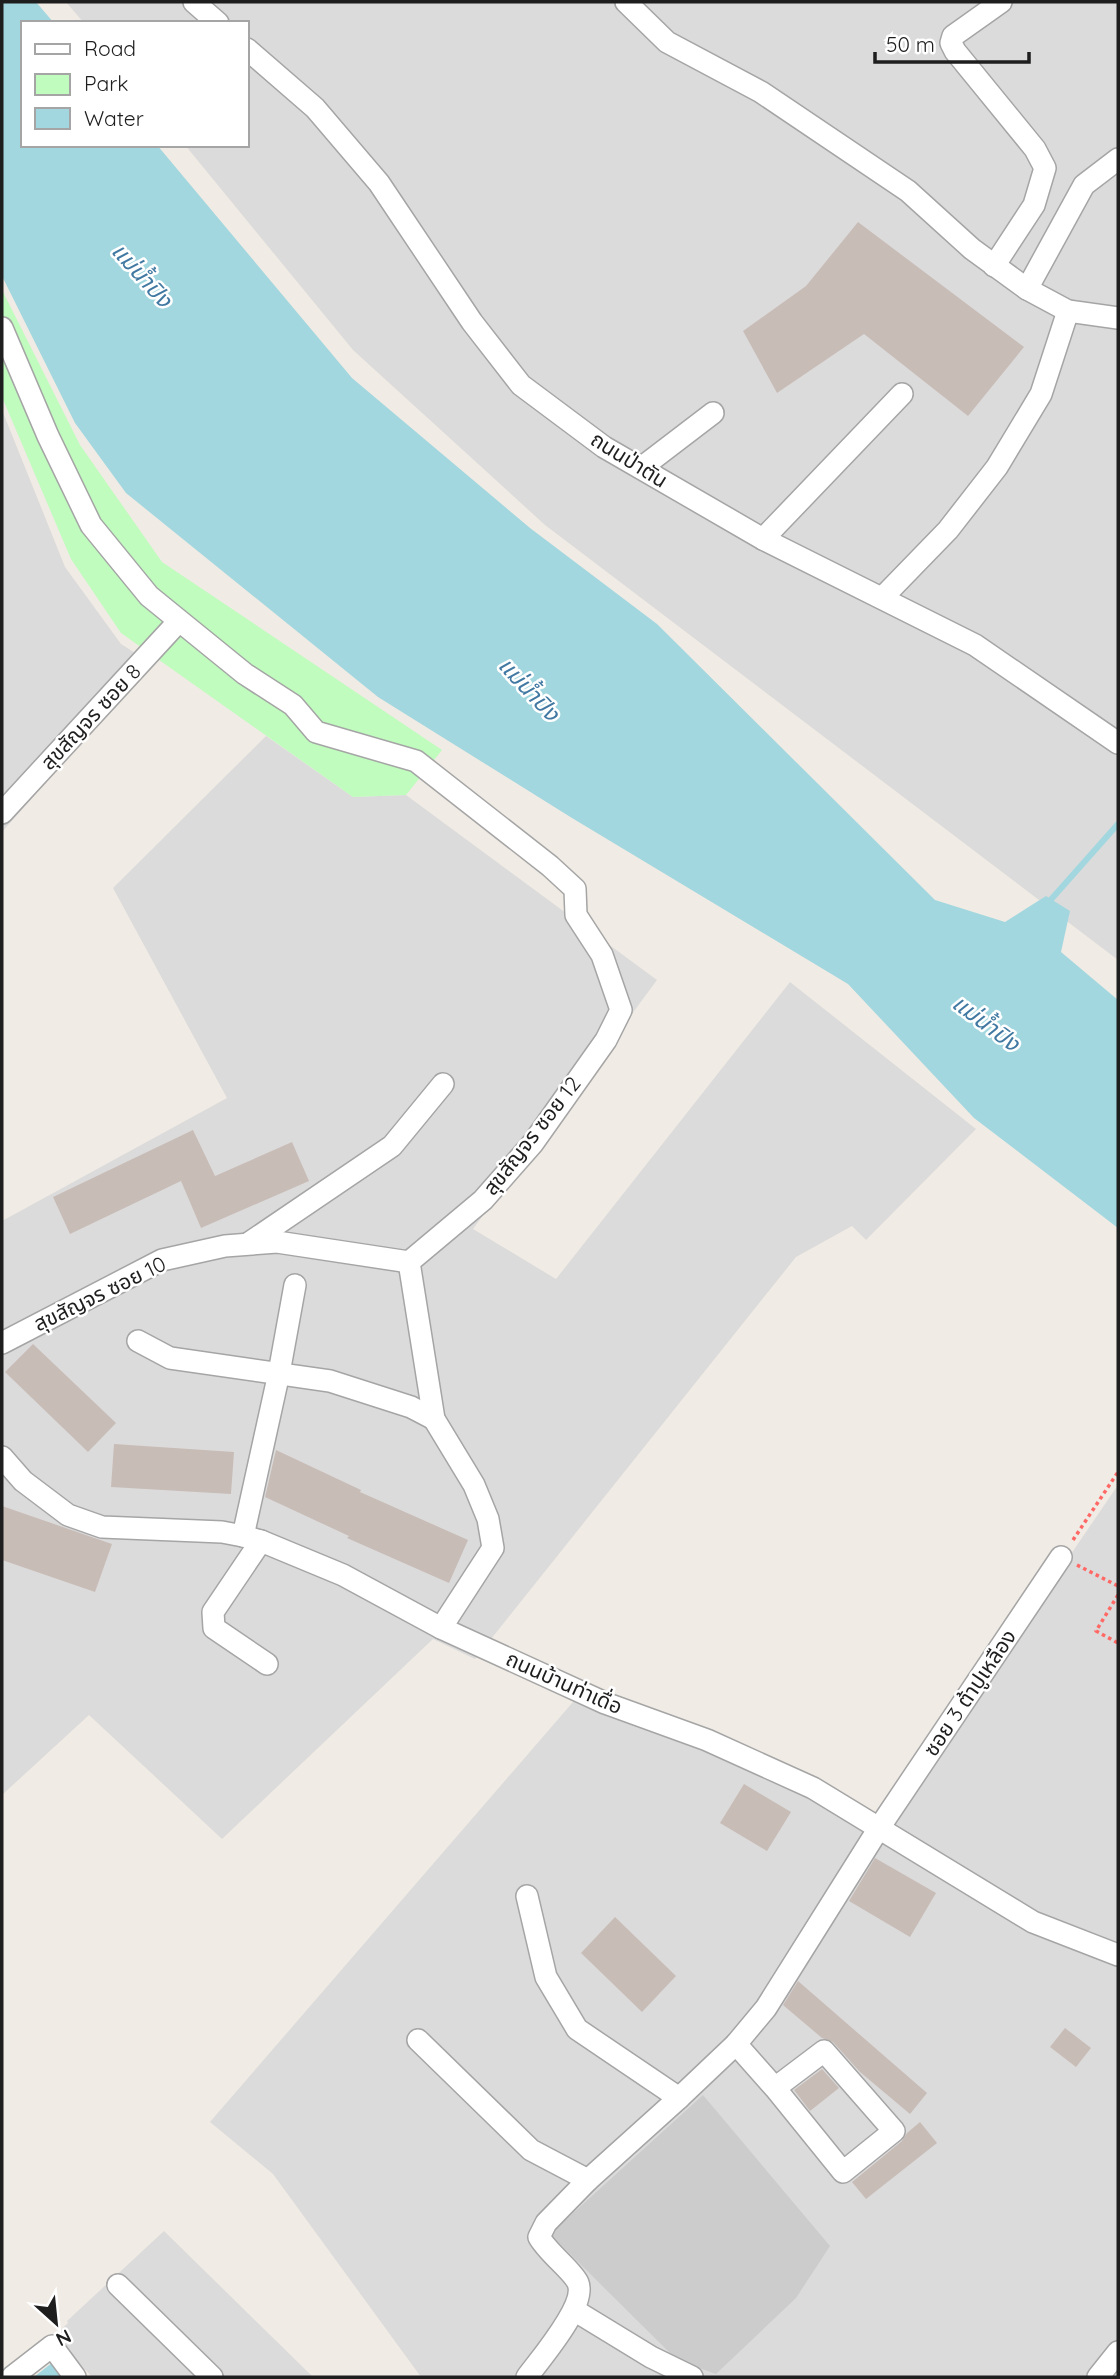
<svg xmlns="http://www.w3.org/2000/svg" width="1120" height="2379" viewBox="0 0 1120 2379" font-family="Quicksand,'Noto Sans Thai',sans-serif">
  <style>
    .residential { fill: #dcdbdb }
    .religious { fill: #ccc }
    .park { fill: #bffcbe }
    .water { fill: #a2d7df }
    .lines { fill: none; stroke-linecap: round; stroke-linejoin: round }
    .stream { stroke: #a2d7df; stroke-width: 6 }
    .building { fill: #c8bcb7 }
    .minor-casing { stroke: #a5a5a5; stroke-width: 24 }
    .path { stroke: #ff6865; stroke-width: 3.5; stroke-dasharray: 3.5 3.5; stroke-linecap: butt }
    .minor { stroke: #fff; stroke-width: 21 }
    .labels { text-anchor: middle; stroke-width: 5; stroke-linejoin: round; paint-order: stroke }
    .street-label { font-size: 21px; fill: #1e1e1e; stroke: #fff }
    .water-label { font-size: 23px; font-style: italic; fill: #4179a2; stroke: #fff }
  </style>
  <rect width="100%" height="100%" fill="#f0ebe4"/>
  <!-- residential -->
  <g class="residential">
    <polygon points="66,2 1118,2 1118,960 545,525 353,350 185,145 247,145 247,23 84,23"/>
    <polygon points="2,410 65,567 121,644 151,663 2,832"/>
    <polygon points="266,736 353,797 406,795 657,980 473,1229 556,1279 790,982 976,1129 866,1240 852,1226 796,1257 475,1659 433,1639 222,1839 89,1715 2,1795 2,1221 227,1098 113,888"/>
    <polygon points="1118,1485 1118,2377 421,2377 273,2174 210,2122 579,1695 801,1788 878,1837"/>
    <polygon points="164,2231 313,2377 92,2377 54,2336 68,2323 67,2321"/>
  </g>
  <!-- religious -->
  <polygon class="religious" points="703,2095 830,2246 796,2298 716,2374 677,2360 550,2234"/>
  <!-- park -->
  <polygon class="park" points="2,290 80,445 162,562 442,750 406,795 353,797 121,633 71,559 2,397"/>
  <!-- water -->
  <g class="water">
    <polygon points="2,2 36,2 54,23 23,23 23,145 157,145 352,378 530,528 657,624 935,900 1005,922 1046,896 1070,911 1061,952 1118,1000 1118,1228 974,1118 848,984 572,818 378,697 126,493 75,423 2,276"/>
    <polygon points="53,2362 65,2377 34,2377"/>
  </g>
  <g class="lines">
    <!-- stream -->
    <polyline class="stream" points="1047,904 1118,824"/>
  </g>
  <!-- building -->
  <g class="building">
    <polygon points="858,222 1024,347 968,416 864,334 777,393 743,331 806,286"/>
    <polygon points="193,1130 215,1176 292,1142 309,1181 201,1228 181,1181 70,1234 53,1197"/>
    <polygon points="33,1344 116,1423 88,1452 5,1372"/>
    <polygon points="114,1444 234,1452 231,1494 111,1487"/>
    <polygon points="276,1450 361,1490 360,1492 468,1540 449,1583 347,1538 349,1536 265,1497"/>
    <polygon points="2,1506 112,1544 95,1592 2,1560"/>
    <polygon points="744,1784 791,1812 767,1851 720,1823"/>
    <polygon points="875,1858 936,1893 910,1937 849,1901"/>
    <polygon points="615,1917 676,1976 642,2012 581,1953"/>
    <polygon points="798,1981 927,2093 910,2114 860,2072 833,2042 822,2038 783,2005"/>
    <polygon points="1065,2028 1091,2048 1076,2067 1050,2047"/>
    <polygon points="822,2069 839,2088 810,2111 794,2090"/>
    <polygon points="920,2122 937,2143 866,2199 852,2182 902,2141 907,2133"/>
  </g>
  <g class="lines">
    <defs>
      <g id="minor">
        <polyline points="194,2 218,23"/>
        <polyline points="626,2 667,42 761,92 908,191 972,249 1027,289 1068,311 1118,318"/>
        <polyline points="247,49 315,108 379,183 472,322 521,385 604,447 763,539 975,645 1118,743"/>
        <polyline points="994,266 1034,205 1045,168 1035,149 955,51 951,43 953,36 1001,2"/>
        <polyline points="1027,289 1084,185 1118,159"/>
        <polyline points="2,328 48,436 91,525 149,596 245,674 293,705 316,732 416,761 550,866 575,889 576,915 602,955 621,1010 606,1040 533,1143 483,1200 409,1262 434,1419 474,1485 488,1519 493,1548 441,1628"/>
        <polyline points="641,468 713,413"/>
        <polyline points="763,539 902,394"/>
        <polyline points="883,597 948,530 997,467 1041,394 1068,311"/>
        <polyline points="2,813 179,621"/>
        <polyline points="249,1243 392,1146 443,1084"/>
        <polyline points="138,1341 170,1358 330,1381 411,1407 434,1419"/>
        <polyline points="2,1343 162,1260 225,1246 277,1242 409,1262"/>
        <polyline points="2,1457 23,1481 68,1515 102,1527 222,1532 243,1536 261,1541 343,1575 441,1628 605,1703 707,1740 813,1788 1033,1922 1118,1955"/>
        <polyline points="243,1536 279,1373 295,1285"/>
        <polyline points="261,1541 213,1612 214,1628 267,1664"/>
        <polyline points="527,1896 546,1977 577,2029 679,2098"/>
        <polyline points="418,2040 531,2150 588,2180"/>
        <polyline points="736,2044 775,2088 843,2172 894,2131 824,2051 775,2088"/>
        <polyline points="118,2285 212,2377"/>
        <polyline points="574,2310 651,2357 692,2377"/>
        <polyline points="12,2377 52,2346 75,2377"/>
        <path d="M527,2377C541,2358 587,2305 578,2283C573,2271 548,2253 539,2237L546,2223L588,2180L679,2098L736,2044L766,2008L879,1828L1061,1557"/>
        <polyline points="1098,2377 1118,2352"/>
      </g>
    </defs>
    <!-- minor casing -->
    <use href="#minor" class="minor-casing"/>
    <!-- path -->
    <g class="path">
      <polyline points="1073,1540 1118,1472"/>
      <polyline points="1077,1565 1118,1586"/>
      <polyline points="1118,1595 1096,1631 1118,1643"/>
    </g>
    <!-- minor -->
    <use href="#minor" class="minor"/>
  </g>
  <g class="labels">
    <!-- street labels -->
    <g class="street-label">
      <text transform="translate(629 460) rotate(32)" y="7">ถนนป่าตัน</text>
      <text transform="translate(91 717) rotate(-47)" y="7">สุขสัญจร ซอย 8</text>
      <text transform="translate(532 1136) rotate(-52)" y="7">สุขสัญจร ซอย 12</text>
      <text transform="translate(100 1294) rotate(-26)" y="7">สุขสัญจร ซอย 10</text>
      <text transform="translate(564 1683) rotate(24)" y="7">ถนนบ้านท่าเดื่อ</text>
      <text transform="translate(970 1693) rotate(-56)" y="7">ซอย 3 ต้าปูเหลือง</text>
    </g>
    <!-- water labels -->
    <g class="water-label">
      <text transform="translate(142 275) rotate(48)" y="8">แม่น้ำปิง</text>
      <text transform="translate(529 689) rotate(47)" y="8">แม่น้ำปิง</text>
      <text transform="translate(986 1023) rotate(37)" y="8">แม่น้ำปิง</text>
    </g>
  </g>
  <!-- border -->
  <rect width="1120" height="2379" fill="none" stroke="#1e1e1e" stroke-width="7"/>
  <!-- legend -->
  <rect x="21" y="21" width="228" height="126" fill="#ffffff" stroke="#a5a5a5" stroke-width="2"/>
  <rect x="35" y="44" width="35" height="10" fill="#ffffff" stroke="#a5a5a5" stroke-width="2"/>
  <text x="84" y="56" font-size="21" fill="#1e1e1e">Road</text>
  <rect x="35" y="74" width="35" height="21" fill="#bffcbe" stroke="#a5a5a5" stroke-width="2"/>
  <text x="84" y="91" font-size="21" fill="#1e1e1e">Park</text>
  <rect x="35" y="108" width="35" height="21" fill="#a2d7df" stroke="#a5a5a5" stroke-width="2"/>
  <text x="84" y="126" font-size="21" fill="#1e1e1e">Water</text>
  <!-- north arrow -->
  <g transform="translate(56 2323) rotate(153)" stroke="#ffffff" stroke-width="5" paint-order="stroke">
  <path d="M0-5L12 26L0 18L-12 26Z" fill="#1e1e1e"/>
  <text y="-10" font-size="19" font-weight="bold" text-anchor="middle" fill="#1e1e1e">N</text>
  </g>
  <!-- scale -->
  <path d="M875 52v10h154v-10" fill="none" stroke="#1e1e1e" stroke-width="3.5"/>
  <text x="886" y="52" font-size="21" fill="#1e1e1e" stroke="#ffffff" stroke-width="5" paint-order="stroke">50 m</text>
</svg>
